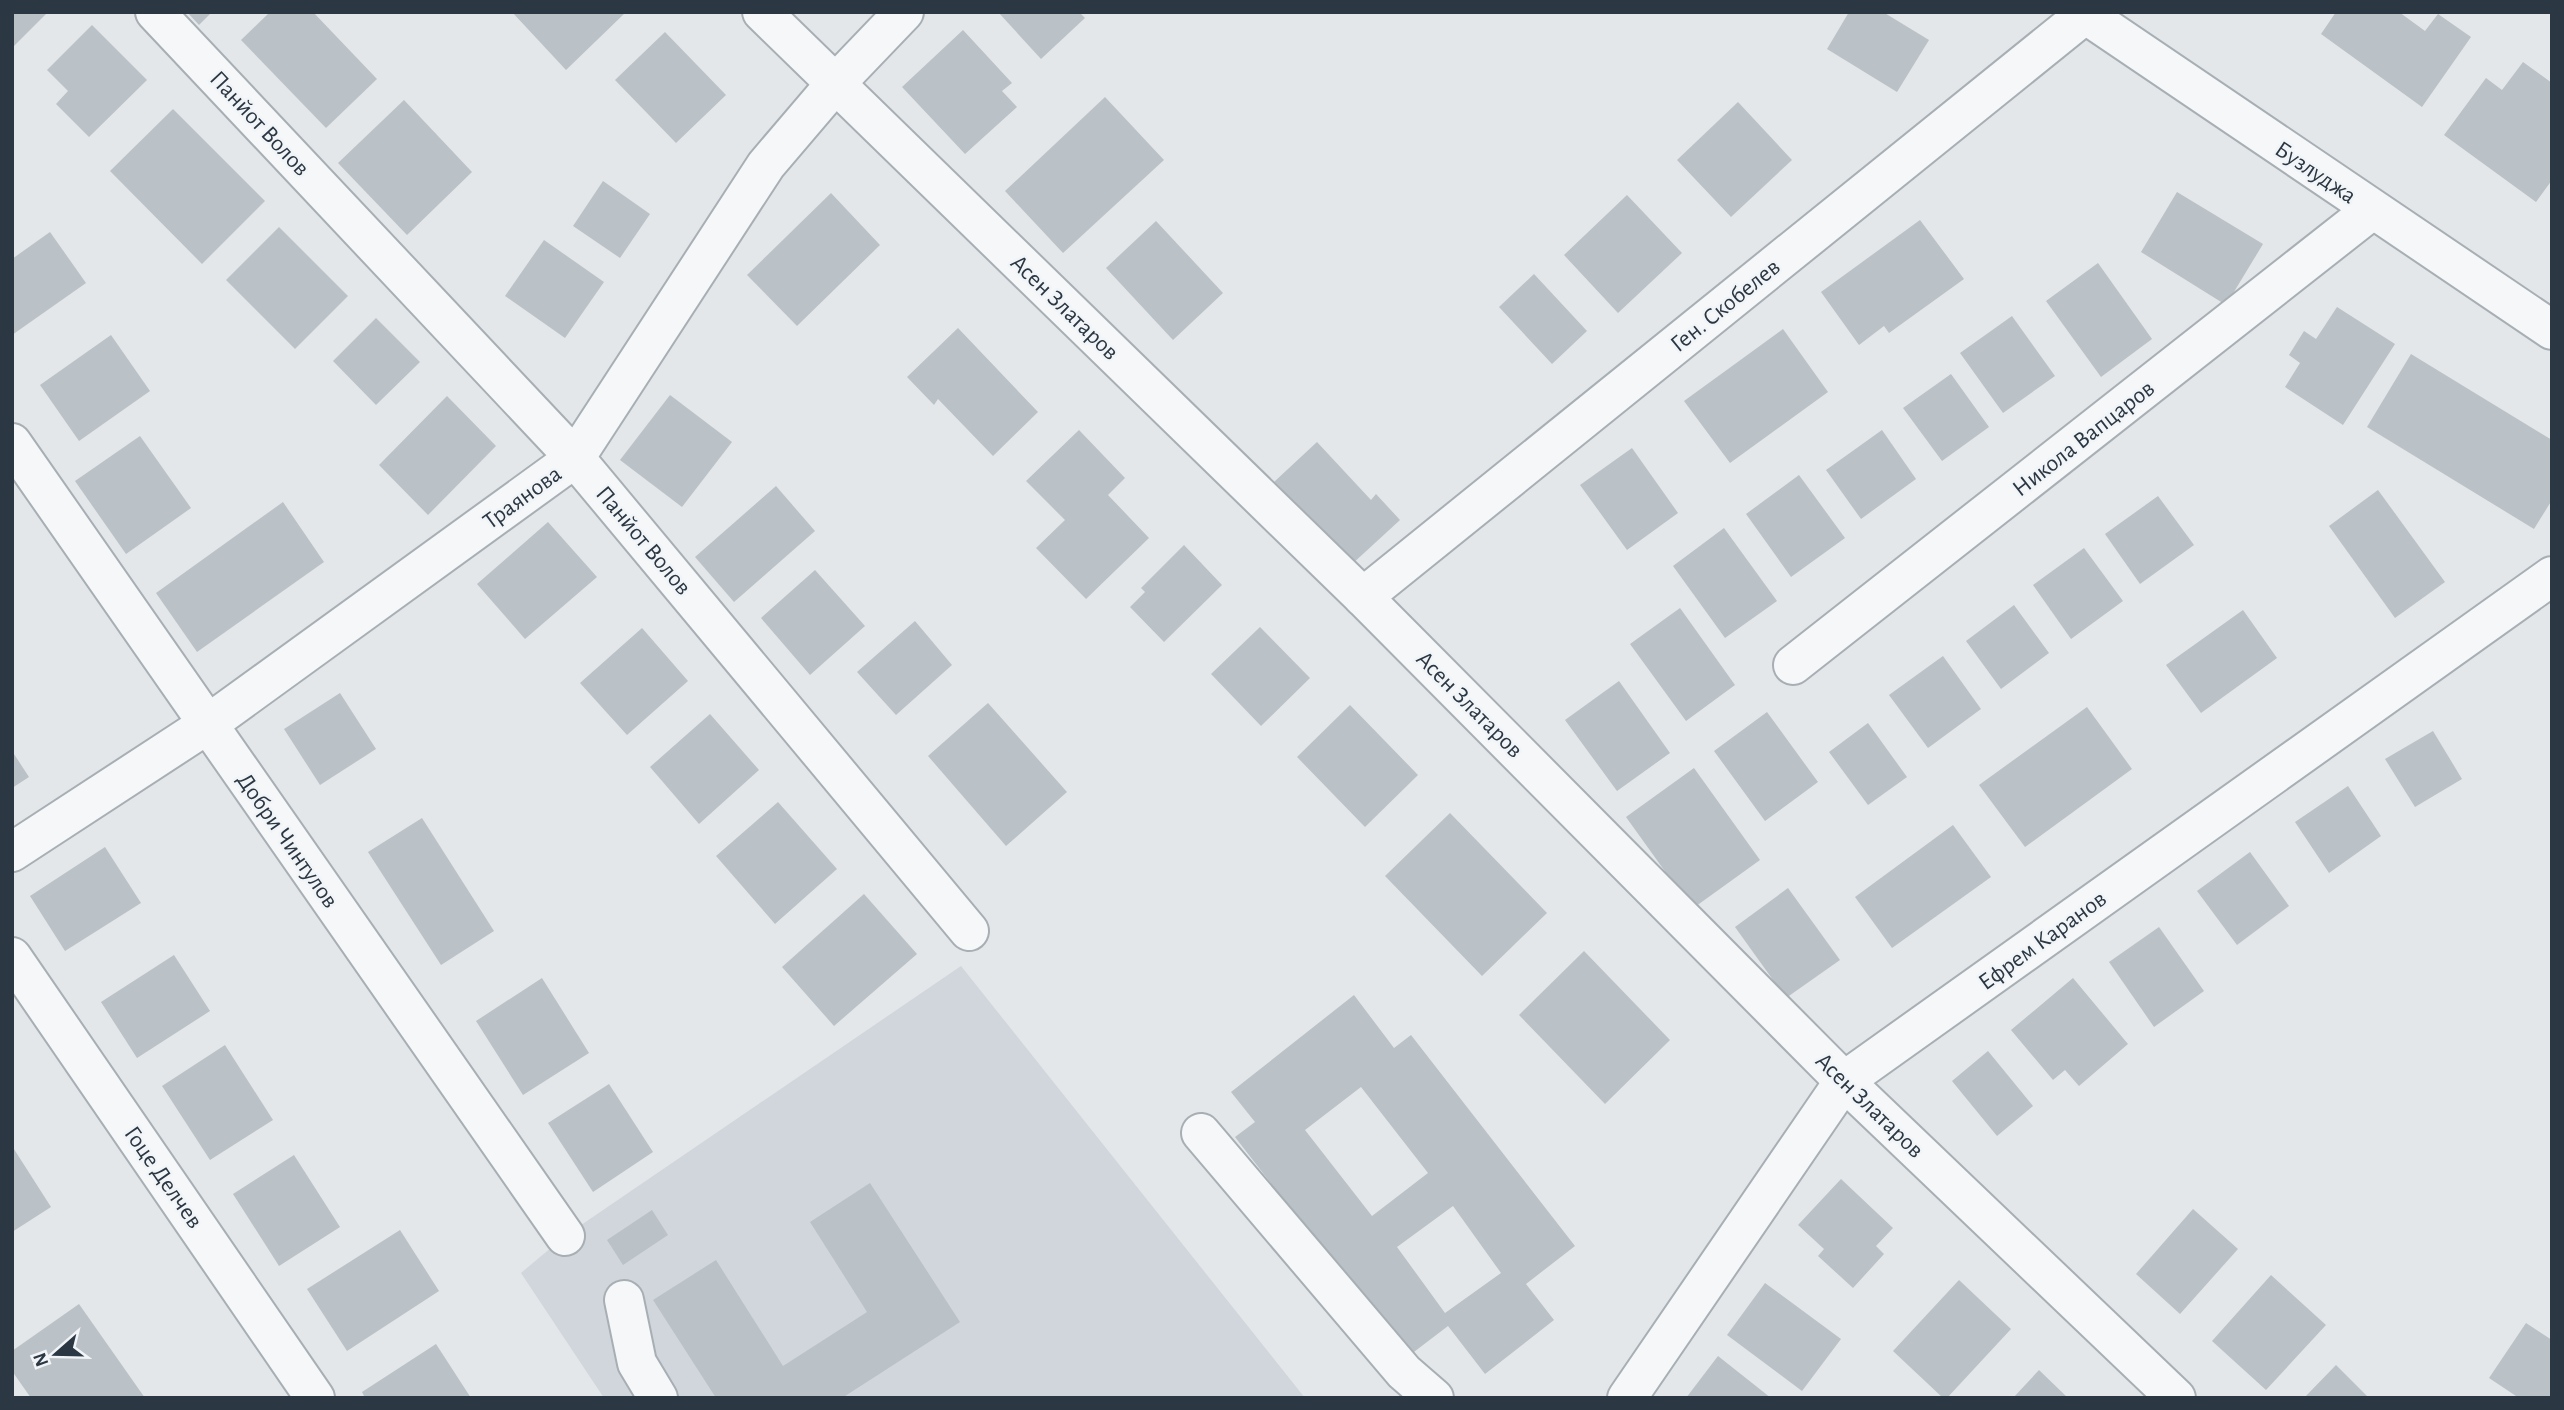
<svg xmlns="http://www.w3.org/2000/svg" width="2564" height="1410" viewBox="0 0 2564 1410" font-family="'Alegreya Sans',sans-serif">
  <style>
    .built { fill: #d1d6dc }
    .building { fill: #bac1c7; fill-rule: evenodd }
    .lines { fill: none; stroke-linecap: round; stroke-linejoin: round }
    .minor-casing { stroke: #a8afb4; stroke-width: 42 }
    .minor { stroke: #f5f7f9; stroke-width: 38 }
    .labels { text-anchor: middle; stroke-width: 5; stroke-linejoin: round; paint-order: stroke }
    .street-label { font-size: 24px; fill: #2b3742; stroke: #f2f5f8 }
  </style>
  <rect width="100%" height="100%" fill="#e3e7ea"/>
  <!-- built -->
  <polygon class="built" points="961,966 1305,1398 604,1398 521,1273 565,1236"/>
  <!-- building -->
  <g class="building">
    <polygon points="12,12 48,12 12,48"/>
    <polygon points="187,12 212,12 199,25"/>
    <polygon points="270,12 313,12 377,79 326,128 241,40"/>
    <polygon points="512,12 626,12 566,70"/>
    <polygon points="998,12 1079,12 1085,18 1041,59"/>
    <polygon points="1849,12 1883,12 1929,40 1897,92 1827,49"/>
    <polygon points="2336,12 2399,12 2425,31 2438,14 2471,37 2422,107 2321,34"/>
    <polygon points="92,25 147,80 89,137 56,104 68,91 47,70"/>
    <polygon points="963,30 1012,83 1002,91 1017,107 965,154 902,87"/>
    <polygon points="665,32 726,95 676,143 615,80"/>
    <polygon points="2523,62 2552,83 2552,180 2536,202 2444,135 2486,78 2502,90"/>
    <polygon points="1105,97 1164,160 1063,253 1005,191"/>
    <polygon points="404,100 472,172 407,235 338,163"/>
    <polygon points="1738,102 1792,160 1731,217 1677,160"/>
    <polygon points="173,109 265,201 202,264 110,171"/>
    <polygon points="603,181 650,214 620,258 573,226"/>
    <polygon points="2177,192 2263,244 2226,305 2141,252"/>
    <polygon points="831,193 880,245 797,326 747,275"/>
    <polygon points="1627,195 1682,253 1618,313 1564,255"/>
    <polygon points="1920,220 1964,279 1889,333 1884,326 1859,345 1821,292"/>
    <polygon points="1156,221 1223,293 1173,340 1106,268"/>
    <polygon points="279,227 348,296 295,349 226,280"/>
    <polygon points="50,232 86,283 12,335 12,259"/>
    <polygon points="544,240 604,282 565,338 505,296"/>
    <polygon points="2098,263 2152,339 2101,377 2046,301"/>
    <polygon points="1534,274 1587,331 1552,364 1499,307"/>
    <polygon points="2337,307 2395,344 2343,425 2285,387 2300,363 2289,355 2304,331 2316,339"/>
    <polygon points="2012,316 2055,376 2003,413 1960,353"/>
    <polygon points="376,318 420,362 376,405 333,361"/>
    <polygon points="958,328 1038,412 993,456 938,399 934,405 907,377"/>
    <polygon points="1783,329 1828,392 1730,463 1684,401"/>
    <polygon points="111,335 150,391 79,441 40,385"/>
    <polygon points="2411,354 2552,440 2552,500 2534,529 2367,427"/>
    <polygon points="1951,374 1989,427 1942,461 1903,408"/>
    <polygon points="670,395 732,442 682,507 620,460"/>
    <polygon points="447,396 496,446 428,515 379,465"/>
    <polygon points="1079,430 1125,478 1108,495 1149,538 1086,599 1036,548 1065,520 1026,481"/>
    <polygon points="1882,430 1916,479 1861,519 1826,470"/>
    <polygon points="140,436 191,508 126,554 75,481"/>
    <polygon points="1317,442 1371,500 1376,494 1400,520 1351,565 1274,482"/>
    <polygon points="1632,448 1678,513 1627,550 1580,485"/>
    <polygon points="1799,475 1845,538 1791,577 1746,514"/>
    <polygon points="776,486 815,531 734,602 695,557"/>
    <polygon points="2378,490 2445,582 2395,618 2329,526"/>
    <polygon points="2158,496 2194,545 2140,584 2105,534"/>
    <polygon points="283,502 324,562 197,652 156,593"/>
    <polygon points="548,522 597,577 525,639 477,584"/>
    <polygon points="1724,528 1777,601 1725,638 1673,566"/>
    <polygon points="1184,545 1222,585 1164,642 1130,607 1145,592 1141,588"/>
    <polygon points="2084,548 2123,601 2071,639 2033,585"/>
    <polygon points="815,570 865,626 810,675 761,618"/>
    <polygon points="2014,605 2049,653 2001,689 1966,641"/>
    <polygon points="1680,608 1735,685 1686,721 1630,644"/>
    <polygon points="2243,610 2277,658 2201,713 2166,665"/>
    <polygon points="915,621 952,665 896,715 857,672"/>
    <polygon points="1260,627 1310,678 1261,726 1211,674"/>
    <polygon points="642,628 688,681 627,735 580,683"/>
    <polygon points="1943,656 1981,709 1928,748 1889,695"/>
    <polygon points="1619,681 1670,753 1617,791 1565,720"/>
    <polygon points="340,693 376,749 320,785 284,729"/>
    <polygon points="988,703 1067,792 1006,846 928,756"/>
    <polygon points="1350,705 1418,775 1365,827 1297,757"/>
    <polygon points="2087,707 2132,769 2025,847 1979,785"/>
    <polygon points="1767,712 1818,782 1765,821 1714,751"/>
    <polygon points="710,714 759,770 699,824 650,767"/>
    <polygon points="1868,723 1907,777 1868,805 1829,752"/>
    <polygon points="2433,731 2462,779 2415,807 2385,759"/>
    <polygon points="12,751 29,777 12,788"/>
    <polygon points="1694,768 1760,860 1692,909 1626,817"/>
    <polygon points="2348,786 2381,836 2329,873 2295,822"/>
    <polygon points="778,802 837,869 775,924 716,856"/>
    <polygon points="1450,813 1547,913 1482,976 1385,876"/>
    <polygon points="422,818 494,931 441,965 368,852"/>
    <polygon points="1953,825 1991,877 1892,948 1855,897"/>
    <polygon points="105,847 141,903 65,951 30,896"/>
    <polygon points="2250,852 2289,906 2237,945 2197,891"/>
    <polygon points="1788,888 1840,960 1786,998 1735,927"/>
    <polygon points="864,894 917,954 834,1026 782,967"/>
    <polygon points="2159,927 2204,991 2154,1027 2109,962"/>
    <polygon points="1584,951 1670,1040 1605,1104 1519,1015"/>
    <polygon points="174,955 210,1011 137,1058 101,1002"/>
    <polygon points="542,978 589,1053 523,1095 476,1021"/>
    <polygon points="2073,978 2128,1044 2079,1086 2065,1070 2053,1080 2011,1030"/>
    <path d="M1354,995L1394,1048L1411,1035L1575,1246L1526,1284L1554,1320L1485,1374L1448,1326L1406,1358L1235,1137L1255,1122L1231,1092ZM1361,1087L1428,1173L1372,1216L1305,1130ZM1453,1206L1501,1273L1445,1313L1397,1247Z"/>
    <polygon points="225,1045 273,1120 210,1160 162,1086"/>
    <polygon points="1988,1051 2033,1106 1997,1136 1952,1081"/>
    <polygon points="609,1084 653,1152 593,1192 548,1123"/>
    <polygon points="12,1146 51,1207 12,1232"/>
    <polygon points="294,1155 340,1227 279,1266 233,1194"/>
    <polygon points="1841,1179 1893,1228 1876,1246 1884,1254 1853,1288 1818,1256 1824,1249 1798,1225"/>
    <polygon points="870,1183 960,1322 842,1398 716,1398 653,1300 716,1260 783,1366 867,1312 810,1222"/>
    <polygon points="2193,1209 2238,1249 2180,1314 2136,1274"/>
    <polygon points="652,1210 668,1235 623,1265 607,1240"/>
    <polygon points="400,1230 439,1291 347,1351 307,1289"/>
    <polygon points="2271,1275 2326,1325 2266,1390 2212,1341"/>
    <polygon points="1959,1280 2011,1329 1947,1398 1943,1398 1893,1351"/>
    <polygon points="1765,1283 1841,1339 1802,1391 1727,1335"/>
    <polygon points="79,1304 145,1398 31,1398 12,1371 12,1351"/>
    <polygon points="2526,1323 2552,1340 2552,1398 2519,1398 2489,1378"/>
    <polygon points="436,1344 471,1398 365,1398 362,1392"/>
    <polygon points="1718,1356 1771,1398 1686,1398"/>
    <polygon points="2336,1365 2369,1398 2304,1398"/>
    <polygon points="2039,1370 2068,1398 2013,1398"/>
  </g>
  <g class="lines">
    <defs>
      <g id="minor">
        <polyline points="155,12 575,458 969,931"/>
        <polyline points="762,12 1363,597 1844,1081 2176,1398"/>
        <polyline points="2082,12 2552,330"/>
        <polyline points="12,443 565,1236"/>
        <polyline points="1363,597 2088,12"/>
        <polyline points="1793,665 2372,210"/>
        <polyline points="12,852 208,724 575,458 766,165 835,84 904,12"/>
        <polyline points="12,957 315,1398"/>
        <polyline points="1201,1133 1404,1372 1434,1398"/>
        <polyline points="624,1300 637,1363 658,1398"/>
        <polyline points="1627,1398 1844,1081 2552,576"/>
      </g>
    </defs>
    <!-- minor casing -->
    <use href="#minor" class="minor-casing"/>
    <!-- minor -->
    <use href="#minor" class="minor"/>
  </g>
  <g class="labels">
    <!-- street labels -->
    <g class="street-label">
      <text transform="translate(260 123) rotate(47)" y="8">Панйот Волов</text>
      <text transform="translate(2316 172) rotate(34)" y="8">Бузлуджа</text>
      <text transform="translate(1725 305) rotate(-39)" y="8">Ген. Скобелев</text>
      <text transform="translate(1065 307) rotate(44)" y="8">Асен Златаров</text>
      <text transform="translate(2083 438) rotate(-38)" y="8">Никола Вапцаров</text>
      <text transform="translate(522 497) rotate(-36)" y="8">Траянова</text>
      <text transform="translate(644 540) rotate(50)" y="8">Панйот Волов</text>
      <text transform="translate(1470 704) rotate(45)" y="8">Асен Златаров</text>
      <text transform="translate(288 840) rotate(55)" y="8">Добри Чинтулов</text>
      <text transform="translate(2042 940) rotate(-36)" y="8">Ефрем Каранов</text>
      <text transform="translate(1870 1105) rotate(44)" y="8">Асен Златаров</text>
      <text transform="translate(164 1177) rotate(55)" y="8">Гоце Делчев</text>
    </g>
  </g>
  <!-- border -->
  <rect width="2564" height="1410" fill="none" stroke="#2b3742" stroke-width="28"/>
  <!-- north arrow -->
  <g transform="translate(56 1354) rotate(250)" stroke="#f2f5f8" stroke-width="5" paint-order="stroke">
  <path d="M0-5L12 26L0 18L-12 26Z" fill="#2b3742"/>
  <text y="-10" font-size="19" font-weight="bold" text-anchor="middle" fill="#2b3742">N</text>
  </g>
</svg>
